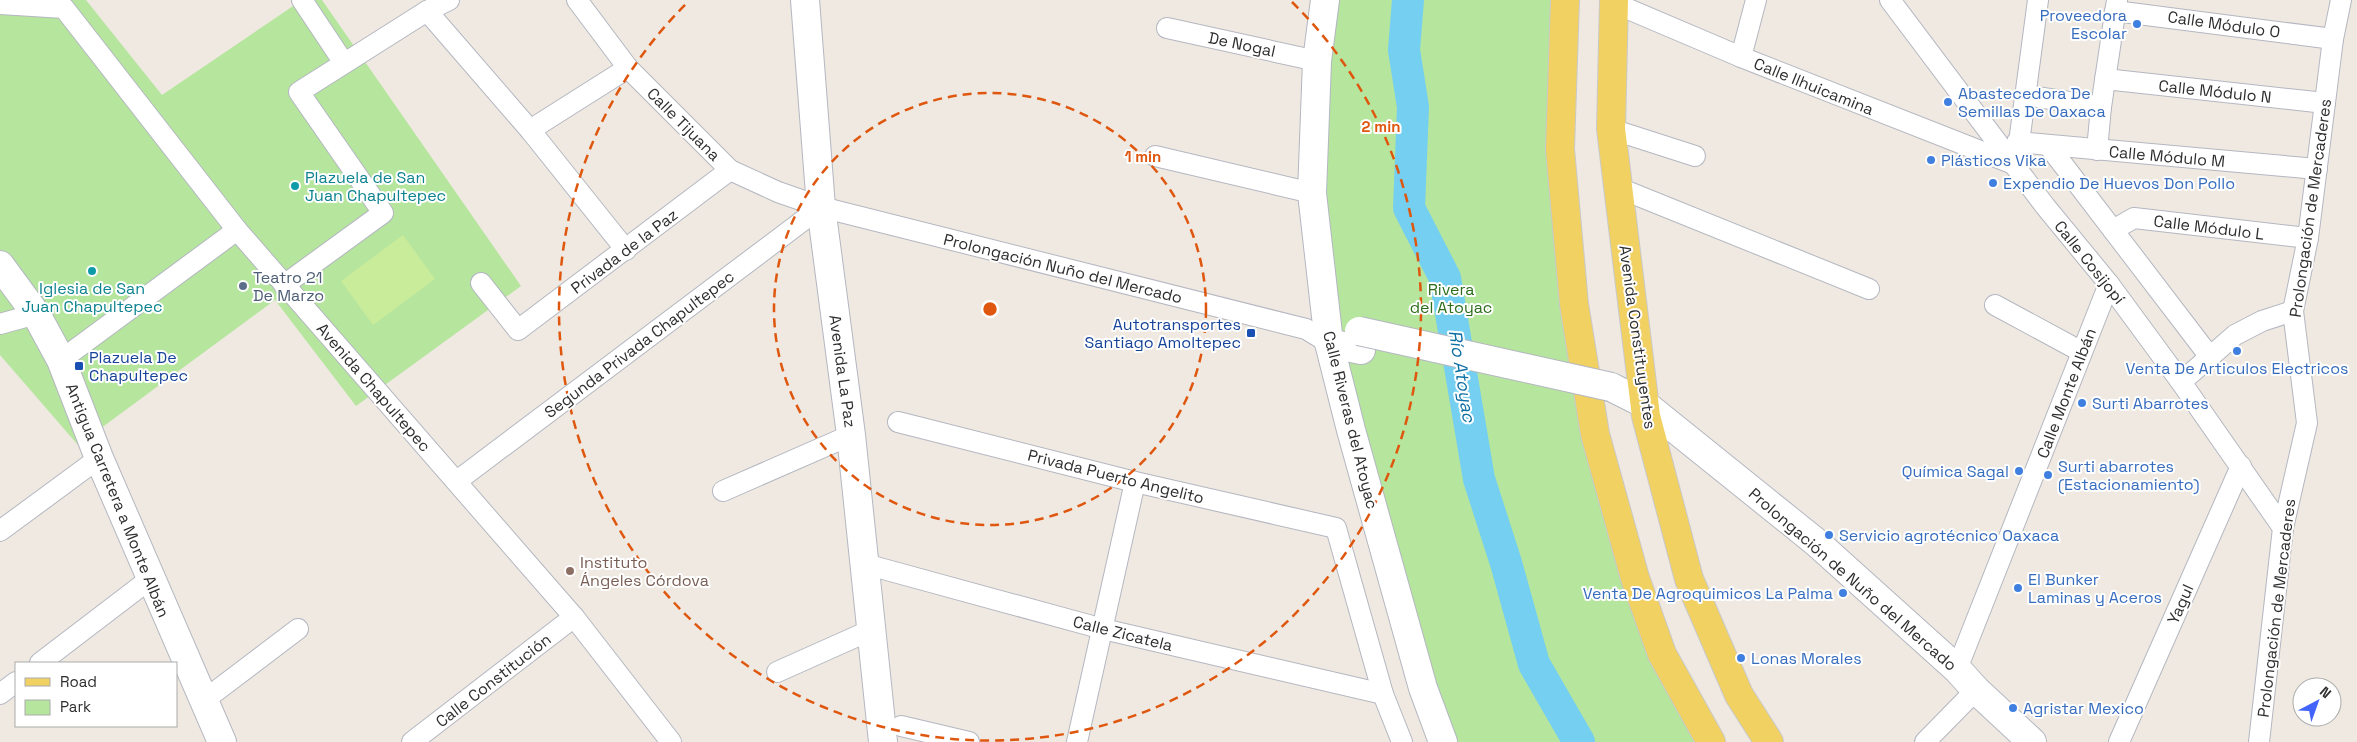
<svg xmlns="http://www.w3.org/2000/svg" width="2357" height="742" viewBox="0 0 2357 742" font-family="'Space Grotesk',sans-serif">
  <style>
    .green { fill: #b6e59e }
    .pitch { fill: #c9ec9a }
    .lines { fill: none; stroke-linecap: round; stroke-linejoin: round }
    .river { stroke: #75cff0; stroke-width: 32 }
    .street-casing { stroke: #b4b7c1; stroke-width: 22 }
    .secondary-casing { stroke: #b4b7c1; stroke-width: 30 }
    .primary-casing { stroke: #c9c9c9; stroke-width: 30 }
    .street { stroke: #fff; stroke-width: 20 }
    .secondary { stroke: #fff; stroke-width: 28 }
    .primary { stroke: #f2d163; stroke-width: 28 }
    .secondary-bridge-casing { stroke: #b4b7c1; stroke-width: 30; stroke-linecap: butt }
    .secondary-bridge { stroke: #fff; stroke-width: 28 }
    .ring { fill: none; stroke: #df570e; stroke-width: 2.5; stroke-dasharray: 9 6 }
    .shop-dot { fill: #3f7fe0; stroke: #fff; stroke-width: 2 }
    .culture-dot { fill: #0f9aa8; stroke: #fff; stroke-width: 2 }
    .service-dot { fill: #5c6f8a; stroke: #fff; stroke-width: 2 }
    .transit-dot { fill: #1a4fb4; stroke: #fff; stroke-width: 2 }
    .education-dot { fill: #8d6e63; stroke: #fff; stroke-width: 2 }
    .labels { text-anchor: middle; stroke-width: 4; stroke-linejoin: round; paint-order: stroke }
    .shop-label { font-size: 16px; fill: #366cbe; stroke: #fff; text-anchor: start }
    .street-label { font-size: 16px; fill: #2e2e2e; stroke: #fff }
    .culture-label { font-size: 16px; fill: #0d838f; stroke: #fff; text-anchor: start }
    .service-label { font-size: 16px; fill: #4e5e75; stroke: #fff; text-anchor: start }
    .park-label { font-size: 16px; fill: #2c6e1b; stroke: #fff }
    .transit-label { font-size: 16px; fill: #164399; stroke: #fff; text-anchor: end }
    .education-label { font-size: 16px; fill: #785e54; stroke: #fff; text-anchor: start }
    .water-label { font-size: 18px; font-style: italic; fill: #0d6fa3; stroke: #fff }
    .centre { fill: #df570e; stroke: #fff; stroke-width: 2.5 }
    .ring-label { font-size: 15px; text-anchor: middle; font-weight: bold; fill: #df570e; stroke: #fff; stroke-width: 4; stroke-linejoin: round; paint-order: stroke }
  </style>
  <rect width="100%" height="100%" fill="#efe9e1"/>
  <!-- green -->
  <g class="green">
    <polygon points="0,0 86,0 162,95 302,0 322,0 521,286 356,406 275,300 78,445 0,355"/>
    <polygon points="1325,0 1571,0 1560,149 1595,434 1662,654 1719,742 1443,742 1329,343 1312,193"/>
  </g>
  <!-- pitch -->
  <polygon class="pitch" points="403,235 435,279 373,325 341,281"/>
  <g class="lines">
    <!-- river -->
    <polyline class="river" points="1408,0 1404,50 1413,107 1409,208 1445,278 1479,479 1506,563 1534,664 1579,742"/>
    <defs>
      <g id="street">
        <polyline points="302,0 344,63"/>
        <polyline points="577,0 628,68 730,170 778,192 821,207 1306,329 1329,343"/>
        <polyline points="1890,0 2045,206 2109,284 2181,382 2283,528"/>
        <polyline points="1614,3 1741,57 2016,165 2038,0"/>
        <polyline points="0,4 64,8 237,230 574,617 671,742"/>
        <polyline points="427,11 530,130 626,250"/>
        <polyline points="2115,11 2333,39"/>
        <polyline points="1167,28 1317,61"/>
        <polyline points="1741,57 1756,0"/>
        <polyline points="2105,79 2325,103"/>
        <polyline points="2025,95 2101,107 2117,0"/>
        <polyline points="1611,129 1695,156"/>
        <polyline points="530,130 628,68"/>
        <polyline points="2017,142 2317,169"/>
        <polyline points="2048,145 2210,357"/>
        <polyline points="2097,150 2101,107"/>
        <polyline points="1155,156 1312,193"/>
        <polyline points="1619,188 1869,289"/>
        <polyline points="2113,230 2134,218 2308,238"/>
        <polyline points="481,283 518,330 730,170"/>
        <polyline points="284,285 383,213 299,92 427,11 449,0"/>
        <polyline points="1995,305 2082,352"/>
        <polyline points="0,324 36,314"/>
        <polyline points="61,360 237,230"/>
        <polyline points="2181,382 2235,335 2262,321 2293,311"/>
        <polyline points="898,422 1135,482 1336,528 1383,694 1402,742"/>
        <polyline points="457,481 821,207"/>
        <polyline points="723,491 851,435"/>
        <polyline points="0,531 99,458"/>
        <polyline points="865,564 1103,629 1383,694"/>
        <polyline points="40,663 150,579"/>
        <polyline points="1957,669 2109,284"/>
        <polyline points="777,672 871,630"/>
        <polyline points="0,694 16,682"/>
        <polyline points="203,701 298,629"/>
        <polyline points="901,726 969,742"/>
        <polyline points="412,742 574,617"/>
        <polyline points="1077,742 1135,482"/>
        <polyline points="1925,742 1976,690"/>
        <polyline points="2119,742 2241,466"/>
        <polyline points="2259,742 2283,528 2307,423 2293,311 2308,238 2333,39 2341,0"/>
      </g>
      <g id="secondary">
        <polyline points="805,0 821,207 851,435 883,742"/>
        <polyline points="1325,0 1317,61 1312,193 1329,343 1351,430 1423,688 1443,742"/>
        <polyline points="0,265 36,314 61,360 99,458 222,742"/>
        <polyline points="1329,343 1361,350"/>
        <polyline points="1611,387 1643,403 1817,543 1957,669 1976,690 2032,742"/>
      </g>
      <g id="primary">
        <polyline points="1565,0 1560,149 1574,304 1595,434 1635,578 1662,654 1711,742"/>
        <polyline points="1614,0 1611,129 1646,416 1689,579 1739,695 1769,742"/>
      </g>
    </defs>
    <!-- street casing -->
    <use href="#street" class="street-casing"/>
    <!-- secondary casing -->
    <use href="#secondary" class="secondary-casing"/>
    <!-- primary casing -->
    <use href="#primary" class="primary-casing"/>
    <!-- street -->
    <use href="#street" class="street"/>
    <!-- secondary -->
    <use href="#secondary" class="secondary"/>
    <!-- primary -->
    <use href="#primary" class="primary"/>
    <defs>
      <polyline id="secondary-bridge" points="1359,331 1611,387"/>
    </defs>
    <!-- secondary-bridge casing -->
    <use href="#secondary-bridge" class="secondary-bridge-casing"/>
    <!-- secondary-bridge -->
    <use href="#secondary-bridge" class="secondary-bridge"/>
  </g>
  <!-- distance rings -->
  <g class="ring">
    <circle cx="990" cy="309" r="216"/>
    <path d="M1292 2A431 431 0 1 1 688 2"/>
  </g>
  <!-- markers -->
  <g class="shop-dot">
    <circle cx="2137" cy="24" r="5"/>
    <circle cx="1948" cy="102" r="5"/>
    <circle cx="1931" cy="160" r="5"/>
    <circle cx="1993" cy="183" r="5"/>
    <circle cx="2237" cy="351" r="5"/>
    <circle cx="2082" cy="403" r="5"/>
    <circle cx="2019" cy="471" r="5"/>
    <circle cx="2048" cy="475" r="5"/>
    <circle cx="1829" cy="535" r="5"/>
    <circle cx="2018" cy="588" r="5"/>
    <circle cx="1843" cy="593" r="5"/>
    <circle cx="1741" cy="658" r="5"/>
    <circle cx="2013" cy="708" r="5"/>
  </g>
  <g class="culture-dot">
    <circle cx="295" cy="186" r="5"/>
    <circle cx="92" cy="271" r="5"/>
  </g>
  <circle class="service-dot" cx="243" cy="286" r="5"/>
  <g class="transit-dot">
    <rect x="1246" y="328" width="10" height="10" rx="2.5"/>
    <rect x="74" y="361" width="10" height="10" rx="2.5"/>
  </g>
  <circle class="education-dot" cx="570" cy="571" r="5"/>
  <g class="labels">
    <!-- shop labels -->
    <g class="shop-label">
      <text x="2127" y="21" text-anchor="end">Proveedora<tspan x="2127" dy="18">Escolar</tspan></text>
      <text x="1958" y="99">Abastecedora De<tspan x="1958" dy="18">Semillas De Oaxaca</tspan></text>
      <text x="1941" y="166">Plásticos Vika</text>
      <text x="2003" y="189">Expendio De Huevos Don Pollo</text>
      <text x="2237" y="374" text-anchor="middle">Venta De Articulos Electricos</text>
      <text x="2092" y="409">Surti Abarrotes</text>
      <text x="2058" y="472">Surti abarrotes<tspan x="2058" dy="18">(Estacionamiento)</tspan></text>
      <text x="2009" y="477" text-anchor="end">Química Sagal</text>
      <text x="1839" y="541">Servicio agrotécnico Oaxaca</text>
      <text x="2028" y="585">El Bunker<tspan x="2028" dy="18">Laminas y Aceros</tspan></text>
      <text x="1833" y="599" text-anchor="end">Venta De Agroquimicos La Palma</text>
      <text x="1751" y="664">Lonas Morales</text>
      <text x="2023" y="714">Agristar Mexico</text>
    </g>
    <!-- street labels -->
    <g class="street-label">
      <text transform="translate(2224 24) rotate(8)" y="6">Calle Módulo O</text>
      <text transform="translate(1242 44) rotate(12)" y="6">De Nogal</text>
      <text transform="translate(1814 86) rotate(22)" y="6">Calle Ilhuicamina</text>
      <text transform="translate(2215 91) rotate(6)" y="6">Calle Módulo N</text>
      <text transform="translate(684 124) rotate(45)" y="6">Calle Tijuana</text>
      <text transform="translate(2167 156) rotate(5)" y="6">Calle Módulo M</text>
      <text transform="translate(2310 208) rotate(-82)" y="6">Prolongación de Mercaderes</text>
      <text transform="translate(2209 227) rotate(7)" y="6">Calle Módulo L</text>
      <text transform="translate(624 251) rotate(-37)" y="6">Privada de la Paz</text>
      <text transform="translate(2090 262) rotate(51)" y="6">Calle Cosijopí</text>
      <text transform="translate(1063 268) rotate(14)" y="6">Prolongación Nuño del Mercado</text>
      <text transform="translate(1638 337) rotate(82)" y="6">Avenida Constituyentes</text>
      <text transform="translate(639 344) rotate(-37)" y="6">Segunda Privada Chapultepec</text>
      <text transform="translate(843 371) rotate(82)" y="6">Avenida La Paz</text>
      <text transform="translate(374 387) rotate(49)" y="6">Avenida Chapultepec</text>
      <text transform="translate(2066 393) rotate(-69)" y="6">Calle Monte Albán</text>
      <text transform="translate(1351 420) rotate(76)" y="6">Calle Riveras del Atoyac</text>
      <text transform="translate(1116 476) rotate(14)" y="6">Privada Puerto Angelito</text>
      <text transform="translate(118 500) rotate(68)" y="6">Antigua Carretera a Monte Albán</text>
      <text transform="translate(1853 579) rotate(41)" y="6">Prolongación de Nuño del Mercado</text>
      <text transform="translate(2180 604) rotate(-66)" y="6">Yagul</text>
      <text transform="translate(2276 608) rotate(-83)" y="6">Prolongación de Mercaderes</text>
      <text transform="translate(1123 633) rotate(14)" y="6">Calle Zicatela</text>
      <text transform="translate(493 680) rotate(-38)" y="6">Calle Constitución</text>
    </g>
    <!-- culture labels -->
    <g class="culture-label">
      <text x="305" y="183">Plazuela de San<tspan x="305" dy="18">Juan Chapultepec</tspan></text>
      <text x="92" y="294" text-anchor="middle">Iglesia de San<tspan x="92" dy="18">Juan Chapultepec</tspan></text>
    </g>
    <!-- service labels -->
    <g class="service-label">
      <text x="253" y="283">Teatro 21<tspan x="253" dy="18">De Marzo</tspan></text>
    </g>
    <!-- park labels -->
    <g class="park-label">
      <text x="1451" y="295">Rivera<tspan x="1451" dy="18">del Atoyac</tspan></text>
    </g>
    <!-- transit labels -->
    <g class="transit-label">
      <text x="1241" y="330">Autotransportes<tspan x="1241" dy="18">Santiago Amoltepec</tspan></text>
      <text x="89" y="363" text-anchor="start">Plazuela De<tspan x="89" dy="18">Chapultepec</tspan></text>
    </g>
    <!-- education labels -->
    <g class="education-label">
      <text x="580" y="568">Instituto<tspan x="580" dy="18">Ángeles Córdova</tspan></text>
    </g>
    <!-- water labels -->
    <g class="water-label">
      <text transform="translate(1462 376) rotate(81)" y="6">Río Atoyac</text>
    </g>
  </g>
  <circle cx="990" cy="309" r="8" class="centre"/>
  <g class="ring-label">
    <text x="1381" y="132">2 min</text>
    <text x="1143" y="162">1 min</text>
  </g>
  <!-- legend -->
  <rect x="15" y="662" width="162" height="65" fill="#ffffff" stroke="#ababab"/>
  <rect x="25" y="678" width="25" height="8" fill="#f2d163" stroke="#ababab"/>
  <text x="60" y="687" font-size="15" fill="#2e2e2e">Road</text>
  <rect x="25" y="700" width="25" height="15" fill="#b6e59e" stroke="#ababab"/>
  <text x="60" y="712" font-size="15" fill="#2e2e2e">Park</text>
  <!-- north arrow -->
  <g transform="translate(2317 702) rotate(41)"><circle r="24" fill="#ffffff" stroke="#ababab"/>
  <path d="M0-4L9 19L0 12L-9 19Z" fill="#4264fb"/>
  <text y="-8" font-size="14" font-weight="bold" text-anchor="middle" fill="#2e2e2e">N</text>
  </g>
</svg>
